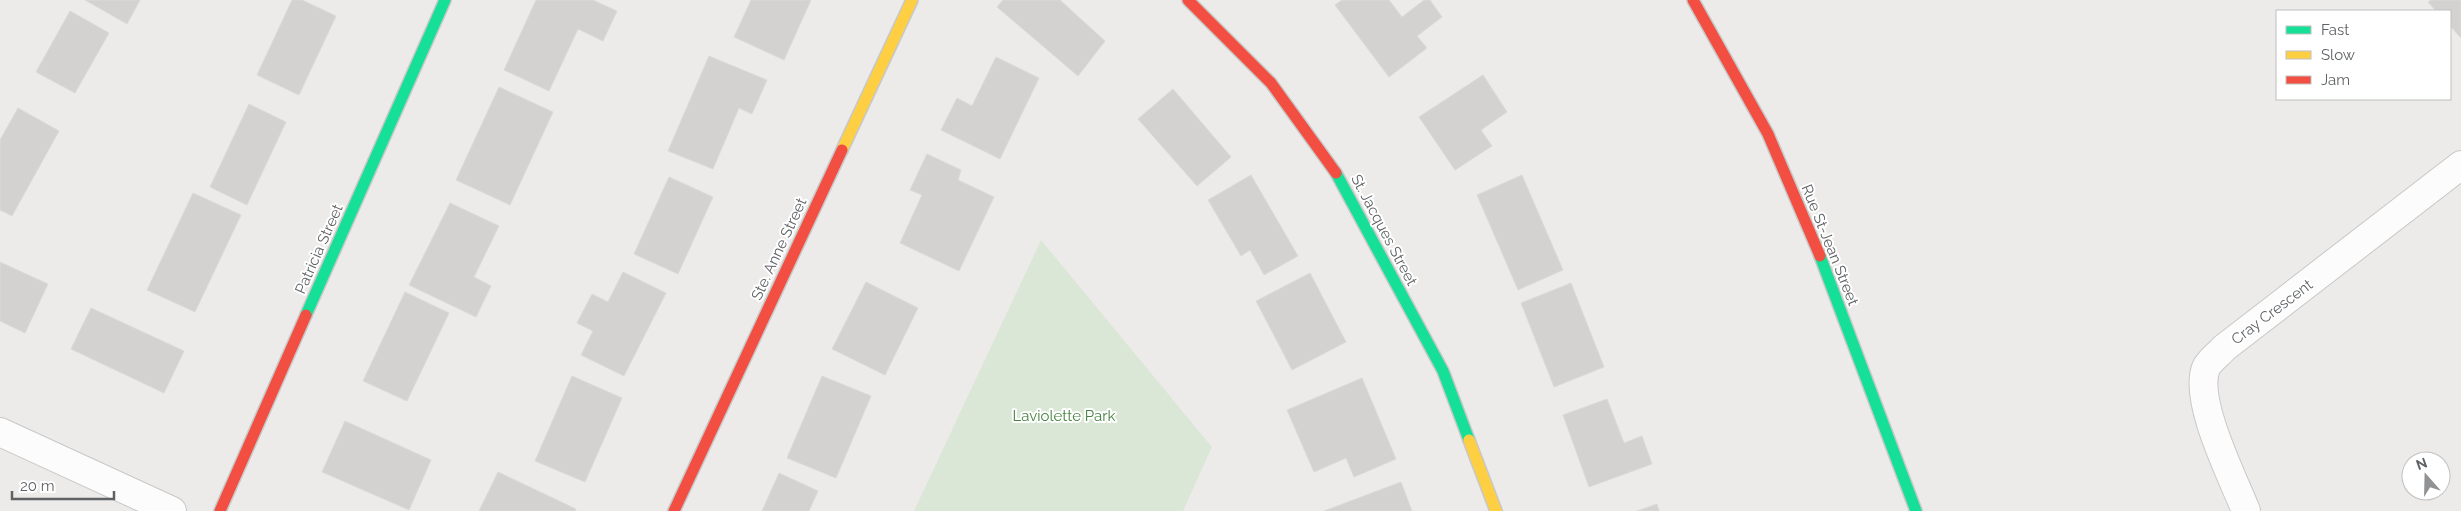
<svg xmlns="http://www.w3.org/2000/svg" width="2461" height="511" viewBox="0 0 2461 511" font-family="Raleway,sans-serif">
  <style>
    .green { fill: #dae7d6 }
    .building { fill: #d4d2d1; stroke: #dcdad8 }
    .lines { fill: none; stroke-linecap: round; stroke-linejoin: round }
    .street-casing { stroke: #c8c8c8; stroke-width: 30 }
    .fast-casing { stroke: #c7c8c8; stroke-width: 14 }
    .slow-casing { stroke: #c7c8c8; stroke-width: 14 }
    .jam-casing { stroke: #c7c8c8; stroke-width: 14 }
    .street { stroke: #fcfcfc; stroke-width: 28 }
    .fast { stroke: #16e098; stroke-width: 11 }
    .slow { stroke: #ffcf43; stroke-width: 11 }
    .jam { stroke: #f24e42; stroke-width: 11 }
    .labels { text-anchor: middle; stroke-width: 4; stroke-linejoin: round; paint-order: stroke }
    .street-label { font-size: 15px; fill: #5f6265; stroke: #fff }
    .park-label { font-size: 15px; fill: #468241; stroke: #fff }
  </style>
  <rect width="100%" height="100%" fill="#edebe9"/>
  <!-- green -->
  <polygon class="green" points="1041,240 1212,447 1183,511 914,511"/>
  <!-- building -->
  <g class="building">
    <polygon points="85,0 140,0 127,24"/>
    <polygon points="292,0 302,0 336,16 299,95 257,75"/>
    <polygon points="536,0 593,0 617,11 603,41 578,29 549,91 504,70"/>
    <polygon points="751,0 811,0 784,60 734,37"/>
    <polygon points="1003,0 1060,0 1105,41 1078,76 997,7"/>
    <polygon points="1342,0 1389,0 1402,17 1424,0 1430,0 1442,17 1417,36 1427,48 1389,77 1335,5"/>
    <polygon points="2431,0 2461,0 2461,38 2450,26 2450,11 2436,11 2428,2"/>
    <polygon points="70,11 109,33 75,93 36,72"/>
    <polygon points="709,56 767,80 752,114 739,108 713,169 668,151"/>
    <polygon points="996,57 1039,78 1000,159 941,130 957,98 972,106"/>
    <polygon points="1483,75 1507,112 1481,130 1492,146 1455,170 1419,117"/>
    <polygon points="499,87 553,112 510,205 456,180"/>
    <polygon points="1173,89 1231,157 1197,186 1138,119"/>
    <polygon points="249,104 286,122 247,205 210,187"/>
    <polygon points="18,108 59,131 12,216 0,210 0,140"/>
    <polygon points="927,154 961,170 958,180 994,197 959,271 900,243 922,195 910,190"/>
    <polygon points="1251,175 1298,256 1264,275 1250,250 1241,256 1208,200"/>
    <polygon points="1522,175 1563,270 1518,290 1477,195"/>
    <polygon points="669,177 713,197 678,274 634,254"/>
    <polygon points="193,193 241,215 195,312 147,290"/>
    <polygon points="450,203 499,226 474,277 491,286 476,317 409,285"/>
    <polygon points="0,262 48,284 25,333 0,321"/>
    <polygon points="623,272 666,293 624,376 581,355 593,331 577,323 592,294 608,302"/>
    <polygon points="1310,273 1346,342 1292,370 1256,301"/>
    <polygon points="866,282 918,308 885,375 832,349"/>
    <polygon points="1571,283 1604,367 1554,387 1521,303"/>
    <polygon points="405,292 449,313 407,401 363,381"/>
    <polygon points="91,308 184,351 164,393 71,349"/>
    <polygon points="572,376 622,398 585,482 535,461"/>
    <polygon points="822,376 871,396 836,478 787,458"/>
    <polygon points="1362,378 1396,459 1354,477 1346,458 1314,472 1287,410"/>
    <polygon points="1607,399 1624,443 1642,436 1652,464 1589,487 1563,415"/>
    <polygon points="345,421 431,460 409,510 322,472"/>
    <polygon points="498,472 576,509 575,511 479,511"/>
    <polygon points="779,473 818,491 809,511 762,511"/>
    <polygon points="1401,482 1412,511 1324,511"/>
    <polygon points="1657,504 1659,511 1637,511"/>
  </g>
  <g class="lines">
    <defs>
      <g id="street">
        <polyline points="0,432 172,511"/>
        <path d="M2246,511C2233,478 2193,400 2206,368C2209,361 2219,354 2224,348L2461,165"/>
      </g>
      <g id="fast">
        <polyline points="1336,173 1443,371 1469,440"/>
        <polyline points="1820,256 1916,511"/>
        <polyline points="306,315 445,0"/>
      </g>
      <g id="slow">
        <polyline points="842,150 912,0"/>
        <polyline points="1469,440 1496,511"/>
      </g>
      <g id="jam">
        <polyline points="1188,0 1271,83 1336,173"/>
        <polyline points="1693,0 1768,134 1820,256"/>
        <polyline points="220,511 306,315"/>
        <polyline points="674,511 842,150"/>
      </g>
    </defs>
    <!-- street casing -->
    <use href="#street" class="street-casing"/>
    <!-- fast casing -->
    <use href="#fast" class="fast-casing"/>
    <!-- slow casing -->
    <use href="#slow" class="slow-casing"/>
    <!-- jam casing -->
    <use href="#jam" class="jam-casing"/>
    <!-- street -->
    <use href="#street" class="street"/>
    <!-- fast -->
    <use href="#fast" class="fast"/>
    <!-- slow -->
    <use href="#slow" class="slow"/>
    <!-- jam -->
    <use href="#jam" class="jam"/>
  </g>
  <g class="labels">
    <!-- street labels -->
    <g class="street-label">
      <text transform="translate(1384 230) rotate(62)" y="5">St. Jacques Street</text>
      <text transform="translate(1830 245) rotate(68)" y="5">Rue St-Jean Street</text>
      <text transform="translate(319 249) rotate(-66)" y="5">Patricia Street</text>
      <text transform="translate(779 249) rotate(-65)" y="5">Ste. Anne Street</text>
      <text transform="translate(2272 312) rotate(-37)" y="5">Cray Crescent</text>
    </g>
    <!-- park labels -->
    <g class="park-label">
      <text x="1064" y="421">Laviolette Park</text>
    </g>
  </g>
  <!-- legend -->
  <rect x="2276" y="10" width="175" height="90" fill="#ffffff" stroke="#bfc0c1"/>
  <rect x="2286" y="26" width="25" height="8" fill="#16e098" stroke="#bfc0c1"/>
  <text x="2321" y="35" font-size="15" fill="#5f6265">Fast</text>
  <rect x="2286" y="51" width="25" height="8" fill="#ffcf43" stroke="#bfc0c1"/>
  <text x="2321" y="60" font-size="15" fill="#5f6265">Slow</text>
  <rect x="2286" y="76" width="25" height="8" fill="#f24e42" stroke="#bfc0c1"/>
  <text x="2321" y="85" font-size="15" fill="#5f6265">Jam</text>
  <!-- north arrow -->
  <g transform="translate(2426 476) rotate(340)"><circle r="24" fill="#ffffff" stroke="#bfc0c1"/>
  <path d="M0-4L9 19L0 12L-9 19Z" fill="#919293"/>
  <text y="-8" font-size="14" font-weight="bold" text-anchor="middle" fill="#5f6265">N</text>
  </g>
  <!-- scale -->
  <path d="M12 491v8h102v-8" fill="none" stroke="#5f6265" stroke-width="2.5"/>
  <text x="20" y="491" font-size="15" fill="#5f6265" stroke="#ffffff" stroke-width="4" paint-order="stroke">20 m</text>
</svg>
